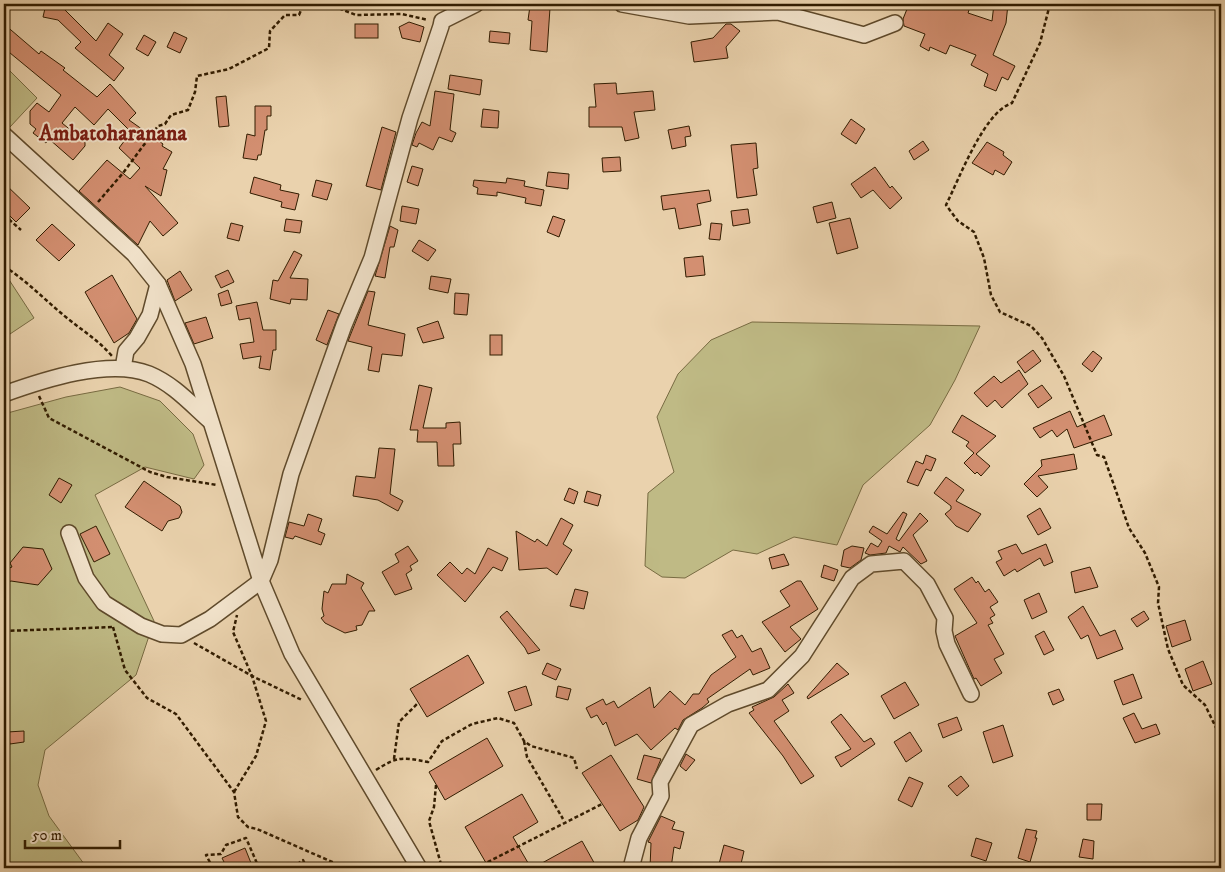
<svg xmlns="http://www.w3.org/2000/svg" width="1225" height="872" viewBox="0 0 1225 872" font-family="'IM FELL DW Pica',serif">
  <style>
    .green { fill: #bfba85; stroke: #786b42 }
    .building { fill: #d38f71; stroke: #311c00 }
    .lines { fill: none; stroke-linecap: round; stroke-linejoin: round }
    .minor-casing { stroke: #5f4a2b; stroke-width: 18 }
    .path { stroke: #311c00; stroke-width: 2.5; stroke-dasharray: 4 2.5; stroke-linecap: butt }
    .minor { stroke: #f1e2ca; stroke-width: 15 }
    .labels { text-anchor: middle; stroke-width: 4; stroke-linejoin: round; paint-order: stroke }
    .district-label { font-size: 22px; font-weight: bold; fill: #7a1f14; stroke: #f1e2ca }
  </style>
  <rect width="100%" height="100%" fill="#ead2ad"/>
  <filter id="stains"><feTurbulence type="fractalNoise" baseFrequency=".004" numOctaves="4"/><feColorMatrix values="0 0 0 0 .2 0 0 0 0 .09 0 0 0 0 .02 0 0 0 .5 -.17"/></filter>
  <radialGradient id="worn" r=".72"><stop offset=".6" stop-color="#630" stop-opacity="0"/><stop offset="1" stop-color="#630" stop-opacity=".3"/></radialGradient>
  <!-- green -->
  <g class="green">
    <polygon points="4,65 37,98 10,127 4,121"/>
    <polygon points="4,272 34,318 4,338"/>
    <polygon points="752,322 980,326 955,380 930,425 863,485 837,545 794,537 757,554 733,550 685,578 662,577 645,566 648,493 674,472 657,417 678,374 711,340"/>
    <polygon points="120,387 160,401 193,434 204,465 194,479 145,467 95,495 154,621 136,675 45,750 38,785 49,816 87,868 4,868 4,414 66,397"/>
  </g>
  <!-- building -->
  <g class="building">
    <polygon points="46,4 64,4 63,8 96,41 108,23 123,34 109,55 124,68 114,81 75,48 81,42 58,20 43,17"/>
    <polygon points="909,4 917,4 930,9 932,4 943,9 944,4 971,4 968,13 992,21 994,4 1008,4 1006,23 993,55 1015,66 1008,80 1002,77 996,91 984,86 988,74 971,65 976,55 950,45 946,54 930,47 929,51 920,46 925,34 904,26 903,19"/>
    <polygon points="530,6 550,8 547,52 530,50 532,21 528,20"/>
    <polygon points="409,22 424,27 420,42 402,38 399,27"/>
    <polygon points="4,24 39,54 41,51 65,68 63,70 97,97 110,84 136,113 129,120 163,144 162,146 172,152 163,169 167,170 161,196 145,186 178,223 163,236 150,221 138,245 79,191 107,160 130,179 140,168 119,148 131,132 108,109 94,125 75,107 62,123 85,142 85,146 73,160 49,139 46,143 33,133 36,129 30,124 30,111 37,103 49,112 61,95 4,48"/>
    <rect x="355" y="24" width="23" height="14"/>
    <polygon points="726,24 731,24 740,31 726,47 728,58 694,62 691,42 713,38"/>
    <polygon points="490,31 510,33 509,44 489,42"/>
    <polygon points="174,32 187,38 180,53 167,47"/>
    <polygon points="144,35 156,42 148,56 136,49"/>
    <polygon points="450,75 482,80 480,95 448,89"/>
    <polygon points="616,83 617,94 653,91 655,110 634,112 639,138 625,141 622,127 589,127 589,107 596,107 594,84"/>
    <polygon points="435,91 454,94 450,130 456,133 452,142 439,137 433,150 419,143 417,147 412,145 416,133 422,122 430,126"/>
    <polygon points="226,96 229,126 219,127 216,97"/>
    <polygon points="255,106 271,106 271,116 267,116 267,130 265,130 261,155 258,155 257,160 243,158 247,134 255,136"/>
    <polygon points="483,109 499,111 498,128 481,127"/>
    <polygon points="851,119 865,129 856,144 841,134"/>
    <polygon points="689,126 691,136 685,137 686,146 672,149 668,130"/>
    <polygon points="382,127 396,132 381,190 366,186"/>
    <polygon points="923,141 929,150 914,160 909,151"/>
    <polygon points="987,142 1004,152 1003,155 1012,162 1004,175 995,170 993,175 972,163"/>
    <polygon points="756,143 758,168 753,169 757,195 737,198 731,145"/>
    <polygon points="620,157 621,171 603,172 602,158"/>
    <polygon points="412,166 423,169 418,186 407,182"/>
    <polygon points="875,167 890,188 892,186 902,198 890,209 873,190 861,198 851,184"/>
    <polygon points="548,172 569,174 568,189 546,186"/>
    <polygon points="254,177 281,185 280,190 299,194 295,210 281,207 282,202 250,193"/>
    <polygon points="507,178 525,181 524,186 544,190 541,206 525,203 526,198 497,192 497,196 477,194 478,188 473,186 474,180 506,183"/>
    <polygon points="316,180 332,184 327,200 312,196"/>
    <polygon points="4,183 30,208 16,222 4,210"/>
    <polygon points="709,190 711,201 697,204 701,225 679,229 675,208 663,210 661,196"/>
    <polygon points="832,202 836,218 817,223 813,207"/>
    <polygon points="402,206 419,209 416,224 400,221"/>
    <polygon points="748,209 750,223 733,226 731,211"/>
    <polygon points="553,216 565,220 559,237 547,232"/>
    <polygon points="850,218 858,248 837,254 829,223"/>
    <polygon points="286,219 302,221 300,233 284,231"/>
    <polygon points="231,223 243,226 239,241 227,238"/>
    <polygon points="711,223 722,224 720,240 709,239"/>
    <polygon points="52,224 75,245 59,261 36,240"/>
    <polygon points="390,226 398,230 394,247 390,247 385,278 375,276"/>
    <polygon points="419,240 436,250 428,261 412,251"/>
    <polygon points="294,251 302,255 290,278 308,279 307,300 291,299 290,304 270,299 273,280 278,281"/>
    <polygon points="703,256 705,275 686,277 684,258"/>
    <polygon points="228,270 234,282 221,288 215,276"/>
    <polygon points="180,271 192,290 175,301 167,280"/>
    <polygon points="112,275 137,319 129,333 114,343 85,292"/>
    <polygon points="431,276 451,279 448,293 429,289"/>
    <polygon points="228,290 232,303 221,306 218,294"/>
    <polygon points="368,291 375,292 368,325 405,334 402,356 382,354 379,372 368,370 372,347 348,341"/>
    <polygon points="455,293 469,294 467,315 454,314"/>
    <polygon points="257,302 263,330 276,330 276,350 273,350 270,370 259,368 261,356 243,359 240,344 254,342 250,318 239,320 236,306"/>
    <polygon points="328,310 339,314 327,345 316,340"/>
    <polygon points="206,317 213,338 194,344 185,323"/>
    <polygon points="438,321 444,338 423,343 417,328"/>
    <rect x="490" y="335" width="12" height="20"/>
    <polygon points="1033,350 1041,361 1025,373 1017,362"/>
    <polygon points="1093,351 1102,358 1092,372 1082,364"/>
    <polygon points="1019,370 1028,384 1002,408 995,400 987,407 974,393 994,376 1001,383"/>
    <polygon points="419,385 432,388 423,428 446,428 446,423 460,422 461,444 453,444 454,466 438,466 437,442 417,442 418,430 410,430"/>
    <polygon points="1042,385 1052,398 1038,408 1028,394"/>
    <polygon points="1070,411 1077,427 1104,415 1112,435 1074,448 1067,429 1057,437 1052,430 1040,438 1033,428"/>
    <polygon points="962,415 996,436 976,454 990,466 981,476 977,472 975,474 964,463 974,453 966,446 969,442 952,432"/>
    <polygon points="379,448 395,449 390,494 403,501 398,511 378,500 353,496 356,476 375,478"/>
    <polygon points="1074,454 1077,469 1038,476 1048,487 1037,497 1024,484 1042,466 1041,460"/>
    <polygon points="926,455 936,459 931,471 926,469 918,486 907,482 916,461 923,464"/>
    <polygon points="946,477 964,490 956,501 981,514 968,532 956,526 945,514 951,509 951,506 934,493"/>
    <polygon points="59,478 72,485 61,503 49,495"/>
    <polygon points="144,481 180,506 182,512 179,518 168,521 162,531 125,507"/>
    <polygon points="569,488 578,492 574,504 564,500"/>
    <polygon points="587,491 601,495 598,506 584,502"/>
    <polygon points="1040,508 1051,528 1038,535 1027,516"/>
    <polygon points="903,512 907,514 896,539 899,541 920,513 928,521 913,535 927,561 921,564 903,547 900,552 889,546 886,553 870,555 865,553 871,543 878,547 882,541 869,532 873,526 887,534"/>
    <polygon points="308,514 322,519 318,531 325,534 321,545 295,536 293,539 285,537 289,522 304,526"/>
    <polygon points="561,518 573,525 563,544 572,550 557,575 547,568 519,570 516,531 535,542 537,539 547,546"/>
    <polygon points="96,526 110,554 94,562 80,534"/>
    <polygon points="1016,544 1022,554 1046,544 1053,562 1044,566 1040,558 1017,572 1015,569 1004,576 996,562 1002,559 998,551"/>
    <polygon points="408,546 418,561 410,566 412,570 406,574 412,589 395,595 382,572 399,562 395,554"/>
    <polygon points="852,546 864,548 861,560 850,568 841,566 844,550"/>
    <polygon points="23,547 43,549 52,569 38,585 11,581 4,584 4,570 12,567 10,563"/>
    <polygon points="488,548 508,558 502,571 493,567 465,602 437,575 450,562 462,574 467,568 475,574"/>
    <polygon points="784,554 789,565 772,569 769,558"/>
    <polygon points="824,565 838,570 834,581 821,577"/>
    <polygon points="1090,567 1098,587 1075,593 1071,572"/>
    <polygon points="347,574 364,583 361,588 375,611 369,611 362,625 356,626 357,630 345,633 325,623 321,618 324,616 322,609 324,591 328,593 332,584 346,584"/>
    <polygon points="972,577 976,583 978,581 985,592 989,589 998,602 990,607 995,615 990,618 993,623 988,625 1004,654 994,659 1002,673 981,686 976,678 974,679 955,636 977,623 954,589"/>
    <polygon points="797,581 801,581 818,609 790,627 801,639 785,652 762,622 790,606 780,591"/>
    <polygon points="575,589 588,592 584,609 570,606"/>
    <polygon points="1039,593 1047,612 1032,619 1024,600"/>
    <polygon points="1083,606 1100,636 1115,630 1123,649 1097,659 1088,635 1081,639 1068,617"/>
    <polygon points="507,611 540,650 528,654 525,648 500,617"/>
    <polygon points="1144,611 1149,619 1137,627 1131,619"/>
    <polygon points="1185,620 1191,640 1172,647 1166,626"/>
    <polygon points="732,630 737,638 742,635 752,652 761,648 770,668 753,675 750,669 707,699 709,702 702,708 683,720 678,730 675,728 651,750 637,734 615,746 606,722 603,725 597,715 591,718 586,708 603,699 606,705 614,701 618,708 650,687 654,708 670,691 685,705 693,694 699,694 711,675 736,657 722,635"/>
    <polygon points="1044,631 1054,650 1044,655 1035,636"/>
    <polygon points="468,655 484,683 427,717 410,689"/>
    <polygon points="1203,661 1212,684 1193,691 1185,669"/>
    <polygon points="547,663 561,669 556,680 542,674"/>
    <polygon points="837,663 849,674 808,699 807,697"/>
    <polygon points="1133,674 1142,698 1123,705 1114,681"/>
    <polygon points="905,682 919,705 894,719 881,696"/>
    <polygon points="788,684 794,693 782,700 789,711 774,721 814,776 801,784 783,756 749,713 754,710 752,707 774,697"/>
    <polygon points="526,686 532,705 515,711 508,692"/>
    <polygon points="558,686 571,689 568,700 556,697"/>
    <polygon points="1059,689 1064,700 1053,705 1048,693"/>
    <polygon points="1134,713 1142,729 1156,724 1160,734 1135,743 1123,718"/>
    <polygon points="841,714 864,742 871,738 875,744 841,767 835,757 851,749 831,722"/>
    <polygon points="957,717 962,730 943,738 938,724"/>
    <polygon points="1003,725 1013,756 993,763 983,732"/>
    <polygon points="24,731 24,742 10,744 7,732"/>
    <polygon points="910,732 922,751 906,762 894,742"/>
    <polygon points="487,738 503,766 445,800 429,772"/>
    <polygon points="686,754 695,760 686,771 680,766"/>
    <polygon points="611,755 644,807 638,820 620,831 582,773"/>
    <polygon points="644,755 661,759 651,783 637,779"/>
    <polygon points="961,776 969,786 957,796 948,786"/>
    <polygon points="909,777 923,783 912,807 898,800"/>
    <polygon points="522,794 538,822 513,837 531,868 489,868 465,827"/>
    <polygon points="1087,804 1102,804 1101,820 1087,820"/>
    <polygon points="661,816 675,822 672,829 684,832 680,849 674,847 671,868 650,868 651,843 648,842"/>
    <polygon points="1026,829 1037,831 1035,838 1037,838 1030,862 1018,858"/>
    <polygon points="976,838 992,843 986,861 971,856"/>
    <polygon points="1083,839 1094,841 1093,859 1079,857"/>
    <polygon points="582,841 597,868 533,868"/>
    <polygon points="724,845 744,851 740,868 719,864"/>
    <polygon points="245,848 253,868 227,868 222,858"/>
  </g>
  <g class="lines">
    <defs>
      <g id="minor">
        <polyline points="622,4 689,16 778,12 864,35 895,23"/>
        <polyline points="4,135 134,254 158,284 193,364 261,581 292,654 419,868"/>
        <polyline points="123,368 126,351 137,338 150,315 158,284"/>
        <path d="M4,394C43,380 109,358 149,374C173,384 190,403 209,420"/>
        <polyline points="69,533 86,578 104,603 141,626 162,634 181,635 210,619 261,581 270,560 291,474 344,325 372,258 410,118 441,26 442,21 476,4"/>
        <polyline points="631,868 639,838 661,796 660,782 691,725 728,704 768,690 802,656 852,578 871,564 904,561 927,584 945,618 944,631 947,644 971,694"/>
      </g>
    </defs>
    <!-- minor casing -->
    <use href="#minor" class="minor-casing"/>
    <!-- path -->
    <g class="path">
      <path d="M1050,4L1040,43L1012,103C984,112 960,177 946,205L958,221L974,232L984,258L991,295L1000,312L1031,326L1042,338L1064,376L1097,455L1104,457L1129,528L1145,553L1159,587L1158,603L1168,649L1183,685L1205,705L1221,738"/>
      <polyline points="98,202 123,173 158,126 165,124 171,115 188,110 195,92 197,76 229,69 269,48 270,31 285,15 299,15 302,8 312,5 338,8 356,15 402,14 428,20"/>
      <polyline points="4,215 21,230"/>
      <path d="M4,266C27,281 46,301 67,318C83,331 98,340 112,356"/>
      <polyline points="39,396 49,418 150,472 167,477 217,485"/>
      <polyline points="113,627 125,670 147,698 176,714 234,792 238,817 248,827 257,829 346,868"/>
      <polyline points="4,631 114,627"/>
      <polyline points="194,643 252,676 302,700"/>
      <polyline points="524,741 527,757 563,819"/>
      <polyline points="394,759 399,722 418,703"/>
      <path d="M376,770C398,756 402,757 428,762L442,741L472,724L498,718L514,723L524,741L531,746L574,758L577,769"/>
      <polyline points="436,785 434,807 429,821 442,868"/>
      <polyline points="234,792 256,756 266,721 252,676 233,632 237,615"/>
      <polyline points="213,868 206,855 221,854 226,845 246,838 259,868"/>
      <polyline points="292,868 303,860 307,868"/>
      <polyline points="476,868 602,804"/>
    </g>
    <!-- minor -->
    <use href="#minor" class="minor"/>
  </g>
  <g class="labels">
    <!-- district labels -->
    <g class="district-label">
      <text x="113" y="140">Ambatoharanana</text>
    </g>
  </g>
  <!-- margin -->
  <rect width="1225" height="872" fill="none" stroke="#ead2ad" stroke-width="20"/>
  <rect x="5" y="5" width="1215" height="862" fill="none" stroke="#311c00" stroke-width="2.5"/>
  <rect x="10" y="10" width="1205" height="852" fill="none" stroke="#311c00"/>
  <!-- scale -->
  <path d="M25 840v8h95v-8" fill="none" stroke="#311c00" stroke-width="2.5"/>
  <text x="32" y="840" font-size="15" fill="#311c00" stroke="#f1e2ca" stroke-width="4" paint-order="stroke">50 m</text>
  <rect width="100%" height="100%" filter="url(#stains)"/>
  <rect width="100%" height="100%" fill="url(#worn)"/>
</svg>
